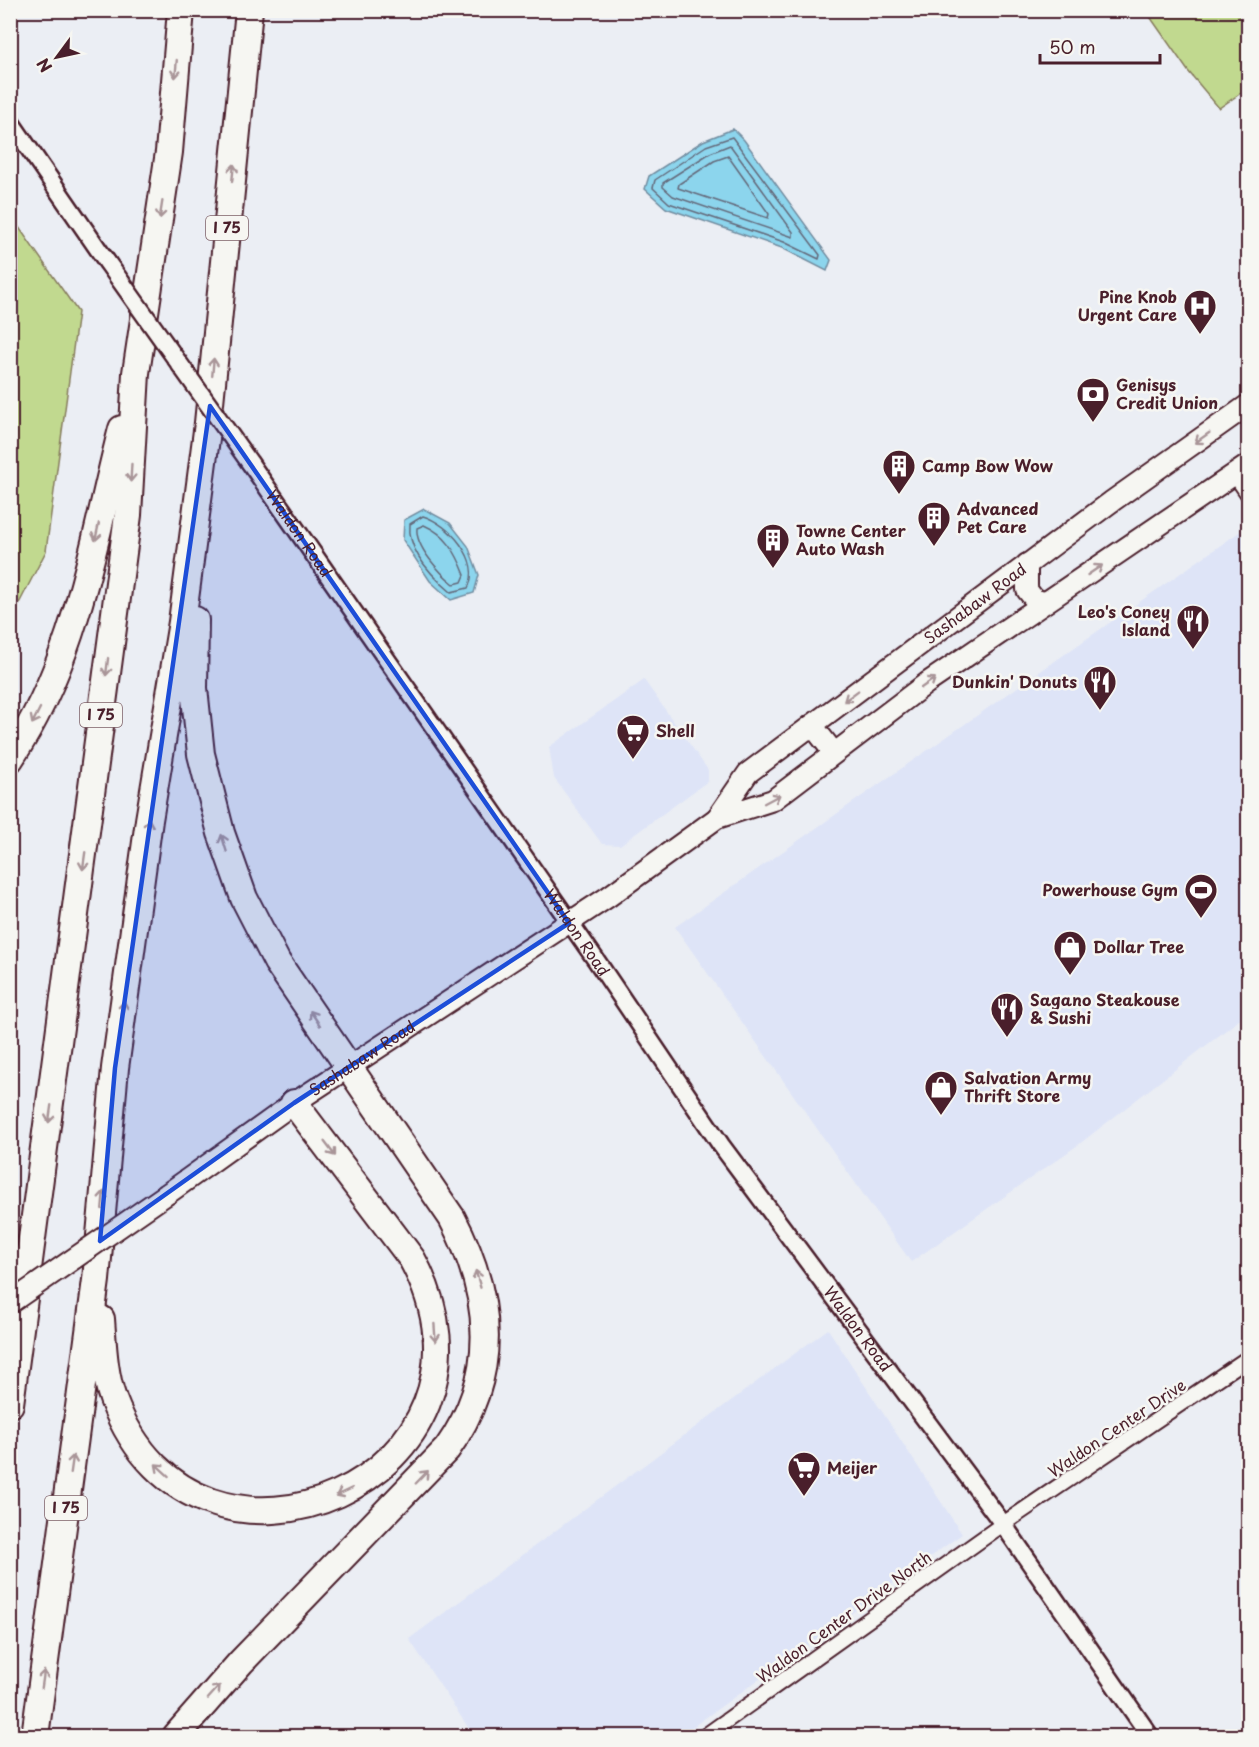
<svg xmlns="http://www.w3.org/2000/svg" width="1259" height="1747" viewBox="0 0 1259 1747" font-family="'Playpen Sans',sans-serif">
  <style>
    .built { fill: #dee4f7 }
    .green { fill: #c1d98f; stroke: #867c5d; stroke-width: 1.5 }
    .water { fill: #8cd5ed; stroke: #728c9f; stroke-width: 1.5 }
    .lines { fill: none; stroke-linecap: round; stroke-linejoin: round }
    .shore { stroke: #646879; stroke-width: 1.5 }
    .minor-casing { stroke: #4a1f2b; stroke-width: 18 }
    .tertiary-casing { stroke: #4a1f2b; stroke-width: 21 }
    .secondary-casing { stroke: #4a1f2b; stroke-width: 24 }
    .motorway-casing { stroke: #4a1f2b; stroke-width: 30 }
    .minor { stroke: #f6f6f2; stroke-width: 14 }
    .tertiary { stroke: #f6f6f2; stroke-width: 16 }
    .secondary { stroke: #f6f6f2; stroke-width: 20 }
    .motorway { stroke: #f6f6f2; stroke-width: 26 }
    .tertiary-bridge-casing { stroke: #4a1f2b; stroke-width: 21; stroke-linecap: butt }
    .secondary-bridge-casing { stroke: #4a1f2b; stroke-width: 24; stroke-linecap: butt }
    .tertiary-bridge { stroke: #f6f6f2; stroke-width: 16 }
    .secondary-bridge { stroke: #f6f6f2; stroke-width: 20 }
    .oneway { stroke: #a99598 }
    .marked { fill: #1d4ed8; fill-opacity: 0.2; stroke: #1d4ed8; stroke-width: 4.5; stroke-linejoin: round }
    .labels { text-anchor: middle; stroke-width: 5; stroke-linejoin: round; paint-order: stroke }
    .shield { fill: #f6f6f2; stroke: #7e6067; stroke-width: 1.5 }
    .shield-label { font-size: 15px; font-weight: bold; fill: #4a1f2b }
    .poi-label { font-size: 16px; font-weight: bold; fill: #4a1f2b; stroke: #f6f6f2; text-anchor: start }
    .street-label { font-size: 16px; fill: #4a1f2b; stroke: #f6f6f2 }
  </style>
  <rect width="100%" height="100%" fill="#ebeef4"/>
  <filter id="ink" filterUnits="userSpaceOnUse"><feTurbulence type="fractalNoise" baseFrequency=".0167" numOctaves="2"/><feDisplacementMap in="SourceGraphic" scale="12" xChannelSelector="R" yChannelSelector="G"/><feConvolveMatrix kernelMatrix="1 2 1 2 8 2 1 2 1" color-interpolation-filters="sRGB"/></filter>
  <g filter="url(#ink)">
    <!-- built -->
    <g class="built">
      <polygon points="1248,526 1248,1013 1078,1145 911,1262 675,927"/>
      <polygon points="644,680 708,770 708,781 620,845 602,844 554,778 549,747"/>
      <polygon points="828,1329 962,1534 680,1736 474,1736 409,1639"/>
    </g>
    <!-- green -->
    <g class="green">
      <polygon points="1146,11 1248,11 1248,88 1219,108 1188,71"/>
      <polygon points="11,216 78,312 46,551 11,619"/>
    </g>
    <!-- water -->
    <g class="water">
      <polygon points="733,129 744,140 831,260 827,271 782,248 666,208 645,189 649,176 703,141"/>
      <polygon points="424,509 450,523 468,546 479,575 474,593 451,600 430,581 403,540 404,520"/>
    </g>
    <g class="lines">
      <!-- shore -->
      <g class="shore">
        <polygon points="732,137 820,255 819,259 784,242 669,203 653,188 655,180 706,146"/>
        <polygon points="730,145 793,232 793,237 673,196 663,187 663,183 710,153"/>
        <polygon points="728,156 769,214 768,218 678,188 679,184 714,161"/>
        <path d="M423,516C449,524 482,560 468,588L451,592C432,576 407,550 410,524Z"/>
        <path d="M424,525C447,535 456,552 465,575L462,582L454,584C440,573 415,547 417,528Z"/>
      </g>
      <defs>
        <g id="minor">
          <polyline points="1235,475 1248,494"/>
          <polyline points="705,1736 1003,1524 1248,1358"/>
        </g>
        <g id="tertiary">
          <polyline points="10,121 107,262"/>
          <path id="s1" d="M250,463L596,960L721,1145L1003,1524L1150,1736"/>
        </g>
        <g id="secondary">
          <polyline points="1027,564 1027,590 1035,600 1046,602"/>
          <polyline points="812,725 834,753"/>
          <path id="s2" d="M717,818L748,773L1111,502L1248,405"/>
          <path id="s3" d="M167,1194L294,1103L608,897L717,818L773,800L927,683L1248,465"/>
        </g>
        <g id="motorway">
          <path d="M10,759C78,656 92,545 122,429"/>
          <path d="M101,1319C103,1345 104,1374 113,1399C197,1623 530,1474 412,1259L294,1103"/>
          <polyline points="10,1404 128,515 136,373 169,152 181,10"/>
          <polyline points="35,1736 96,1280 115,1068 149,820 182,622 208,423 249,10"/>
          <path d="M176,1736L241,1662L447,1449C500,1375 493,1296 452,1218L277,962L244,898L221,833L201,754L194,688L195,620"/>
        </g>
      </defs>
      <!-- minor casing -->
      <use href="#minor" class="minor-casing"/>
      <!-- tertiary casing -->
      <use href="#tertiary" class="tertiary-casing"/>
      <!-- secondary casing -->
      <use href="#secondary" class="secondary-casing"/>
      <!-- motorway casing -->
      <use href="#motorway" class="motorway-casing"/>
      <!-- minor -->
      <use href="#minor" class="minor"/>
      <!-- tertiary -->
      <use href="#tertiary" class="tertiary"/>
      <!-- secondary -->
      <use href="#secondary" class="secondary"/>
      <!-- motorway -->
      <use href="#motorway" class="motorway"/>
      <defs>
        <polyline id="tertiary-bridge" points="107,262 250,463"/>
        <polyline id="secondary-bridge" points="10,1303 167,1194"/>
      </defs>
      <!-- tertiary-bridge casing -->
      <use href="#tertiary-bridge" class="tertiary-bridge-casing"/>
      <!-- secondary-bridge casing -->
      <use href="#secondary-bridge" class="secondary-bridge-casing"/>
      <!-- tertiary-bridge -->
      <use href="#tertiary-bridge" class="tertiary-bridge"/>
      <!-- secondary-bridge -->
      <use href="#secondary-bridge" class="secondary-bridge"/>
    </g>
    <!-- one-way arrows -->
    <defs><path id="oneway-shaft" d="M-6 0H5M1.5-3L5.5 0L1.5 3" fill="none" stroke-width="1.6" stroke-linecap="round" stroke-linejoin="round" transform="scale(1.5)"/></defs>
    <g class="oneway">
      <use href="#oneway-shaft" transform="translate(176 69) rotate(95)"/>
      <use href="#oneway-shaft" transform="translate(233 173) rotate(-84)"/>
      <use href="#oneway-shaft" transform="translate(161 210) rotate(99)"/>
      <use href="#oneway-shaft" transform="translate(213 367) rotate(-85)"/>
      <use href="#oneway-shaft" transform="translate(1202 438) rotate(145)"/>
      <use href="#oneway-shaft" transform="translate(131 473) rotate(93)"/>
      <use href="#oneway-shaft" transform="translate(97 532) rotate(102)"/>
      <use href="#oneway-shaft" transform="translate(1095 570) rotate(-34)"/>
      <use href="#oneway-shaft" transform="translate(107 667) rotate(97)"/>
      <use href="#oneway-shaft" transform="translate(928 683) rotate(-35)"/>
      <use href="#oneway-shaft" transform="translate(851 696) rotate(143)"/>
      <use href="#oneway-shaft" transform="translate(36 716) rotate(117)"/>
      <use href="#oneway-shaft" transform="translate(772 799) rotate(-28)"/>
      <use href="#oneway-shaft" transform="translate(148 828) rotate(-82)"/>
      <use href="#oneway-shaft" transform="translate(224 843) rotate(-107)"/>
      <use href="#oneway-shaft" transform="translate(84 861) rotate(98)"/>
      <use href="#oneway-shaft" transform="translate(123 1010) rotate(-82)"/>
      <use href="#oneway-shaft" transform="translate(315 1018) rotate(-124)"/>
      <use href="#oneway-shaft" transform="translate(50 1114) rotate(98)"/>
      <use href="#oneway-shaft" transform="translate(330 1149) rotate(53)"/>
      <use href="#oneway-shaft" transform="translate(103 1200) rotate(-85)"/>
      <use href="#oneway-shaft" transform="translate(478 1279) rotate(-106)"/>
      <use href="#oneway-shaft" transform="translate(435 1333) rotate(86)"/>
      <use href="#oneway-shaft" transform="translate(72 1464) rotate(-82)"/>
      <use href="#oneway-shaft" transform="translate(162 1470) rotate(-138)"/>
      <use href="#oneway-shaft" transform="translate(422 1477) rotate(-46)"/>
      <use href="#oneway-shaft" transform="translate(344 1492) rotate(155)"/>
      <use href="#oneway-shaft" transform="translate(43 1679) rotate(-82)"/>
      <use href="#oneway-shaft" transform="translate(214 1692) rotate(-48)"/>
    </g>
  </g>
  <!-- marked area -->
  <path class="marked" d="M210,406L569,923L294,1103L100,1241L115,1068Z"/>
  <!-- icons -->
  <defs>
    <symbol id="hospital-pin" viewBox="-11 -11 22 30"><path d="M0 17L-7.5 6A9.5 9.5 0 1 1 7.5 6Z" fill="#4a1f2b" stroke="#f6f6f2"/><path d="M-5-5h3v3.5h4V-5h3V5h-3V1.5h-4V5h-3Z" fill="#fff"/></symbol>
    <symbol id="bank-pin" viewBox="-11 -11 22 30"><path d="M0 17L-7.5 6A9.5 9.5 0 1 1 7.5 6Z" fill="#4a1f2b" stroke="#f6f6f2"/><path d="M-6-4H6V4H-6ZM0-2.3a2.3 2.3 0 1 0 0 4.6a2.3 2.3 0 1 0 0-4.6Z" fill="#fff"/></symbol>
    <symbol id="building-pin" viewBox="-11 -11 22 30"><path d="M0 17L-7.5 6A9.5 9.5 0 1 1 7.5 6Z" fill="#4a1f2b" stroke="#f6f6f2"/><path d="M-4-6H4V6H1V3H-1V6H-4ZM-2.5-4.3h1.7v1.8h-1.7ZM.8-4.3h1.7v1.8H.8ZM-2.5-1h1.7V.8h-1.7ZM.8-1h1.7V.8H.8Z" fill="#fff"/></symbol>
    <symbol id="restaurant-pin" viewBox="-11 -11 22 30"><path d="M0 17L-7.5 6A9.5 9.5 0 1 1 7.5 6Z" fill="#4a1f2b" stroke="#f6f6f2"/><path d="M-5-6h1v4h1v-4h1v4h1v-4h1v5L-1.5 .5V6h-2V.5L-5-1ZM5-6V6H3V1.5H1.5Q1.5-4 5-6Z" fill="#fff"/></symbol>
    <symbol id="supermarket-pin" viewBox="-11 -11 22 30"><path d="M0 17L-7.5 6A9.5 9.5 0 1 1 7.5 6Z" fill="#4a1f2b" stroke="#f6f6f2"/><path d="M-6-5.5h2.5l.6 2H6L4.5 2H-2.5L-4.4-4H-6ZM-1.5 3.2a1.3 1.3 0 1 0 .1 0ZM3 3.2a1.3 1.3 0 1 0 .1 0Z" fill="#fff"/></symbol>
    <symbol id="stadium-pin" viewBox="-11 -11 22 30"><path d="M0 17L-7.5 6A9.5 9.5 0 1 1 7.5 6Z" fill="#4a1f2b" stroke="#f6f6f2"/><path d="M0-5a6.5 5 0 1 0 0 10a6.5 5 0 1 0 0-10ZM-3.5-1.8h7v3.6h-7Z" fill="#fff"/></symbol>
    <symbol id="shop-pin" viewBox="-11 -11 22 30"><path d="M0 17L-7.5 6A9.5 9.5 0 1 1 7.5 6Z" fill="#4a1f2b" stroke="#f6f6f2"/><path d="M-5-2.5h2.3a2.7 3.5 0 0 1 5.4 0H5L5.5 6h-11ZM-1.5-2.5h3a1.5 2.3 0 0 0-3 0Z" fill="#fff"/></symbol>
  </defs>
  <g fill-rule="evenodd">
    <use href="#hospital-pin" x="1181" y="287" width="38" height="52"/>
    <use href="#bank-pin" x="1074" y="375" width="38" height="52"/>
    <use href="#building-pin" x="880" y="447" width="38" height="52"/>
    <use href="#building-pin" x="915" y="499" width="38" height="52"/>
    <use href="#building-pin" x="754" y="521" width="38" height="52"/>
    <use href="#restaurant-pin" x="1174" y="602" width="38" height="52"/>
    <use href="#restaurant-pin" x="1081" y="663" width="38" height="52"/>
    <use href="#supermarket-pin" x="614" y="712" width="38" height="52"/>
    <use href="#stadium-pin" x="1182" y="871" width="38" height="52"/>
    <use href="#shop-pin" x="1051" y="928" width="38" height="52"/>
    <use href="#restaurant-pin" x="988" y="990" width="38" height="52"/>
    <use href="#shop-pin" x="922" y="1068" width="38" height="52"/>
    <use href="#supermarket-pin" x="785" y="1449" width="38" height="52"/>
  </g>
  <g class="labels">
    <!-- shield labels -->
    <g class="shield">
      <rect x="206" y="216" width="42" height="24" rx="4.5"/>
      <rect x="80" y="703" width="42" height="24" rx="4.5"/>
      <rect x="45" y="1496" width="42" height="24" rx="4.5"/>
    </g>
    <g class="shield-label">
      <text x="227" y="233">I 75</text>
      <text x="101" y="720">I 75</text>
      <text x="66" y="1513">I 75</text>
    </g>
    <!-- poi labels -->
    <g class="poi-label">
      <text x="1177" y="303" text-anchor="end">Pine Knob<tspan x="1177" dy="18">Urgent Care</tspan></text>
      <text x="1116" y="391">Genisys<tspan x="1116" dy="18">Credit Union</tspan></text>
      <text x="922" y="472">Camp Bow Wow</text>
      <text x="957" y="515">Advanced<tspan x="957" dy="18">Pet Care</tspan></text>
      <text x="796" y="537">Towne Center<tspan x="796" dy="18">Auto Wash</tspan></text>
      <text x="1170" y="618" text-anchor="end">Leo's Coney<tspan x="1170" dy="18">Island</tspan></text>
      <text x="1077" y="688" text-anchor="end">Dunkin' Donuts</text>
      <text x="656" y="737">Shell</text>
      <text x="1178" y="896" text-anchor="end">Powerhouse Gym</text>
      <text x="1093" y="953">Dollar Tree</text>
      <text x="1030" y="1006">Sagano Steakouse<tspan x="1030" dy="18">&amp; Sushi</tspan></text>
      <text x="964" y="1084">Salvation Army<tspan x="964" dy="18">Thrift Store</tspan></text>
      <text x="827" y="1474">Meijer</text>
    </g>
    <!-- street labels -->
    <g class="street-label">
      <text dy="6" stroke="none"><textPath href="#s1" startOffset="86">Waldon Road</textPath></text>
      <text dy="6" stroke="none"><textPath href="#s2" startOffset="338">Sashabaw Road</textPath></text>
      <text dy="6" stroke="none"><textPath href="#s1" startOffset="572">Waldon Road</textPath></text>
      <text dy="6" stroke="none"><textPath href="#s3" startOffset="238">Sashabaw Road</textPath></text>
      <text dy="6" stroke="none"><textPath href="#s1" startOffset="1058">Waldon Road</textPath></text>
      <text transform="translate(1117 1428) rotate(-34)" y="6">Waldon Center Drive</text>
      <text transform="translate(844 1617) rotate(-36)" y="6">Waldon Center Drive North</text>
    </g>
  </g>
  <!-- margin -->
  <rect width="1259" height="1747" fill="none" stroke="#f6f6f2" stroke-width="36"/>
  <rect x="18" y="18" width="1223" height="1711" fill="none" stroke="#4a1f2b" stroke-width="2" filter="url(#ink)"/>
  <!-- north arrow -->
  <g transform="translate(57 57) rotate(237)" stroke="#f6f6f2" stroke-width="4.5" paint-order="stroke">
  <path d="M0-4.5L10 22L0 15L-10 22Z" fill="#4a1f2b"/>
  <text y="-9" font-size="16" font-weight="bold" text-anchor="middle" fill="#4a1f2b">N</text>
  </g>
  <!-- scale -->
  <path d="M1040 54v9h120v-9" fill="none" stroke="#4a1f2b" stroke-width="3"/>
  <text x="1049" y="54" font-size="18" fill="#4a1f2b" stroke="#f6f6f2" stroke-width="4.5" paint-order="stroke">50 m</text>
</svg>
